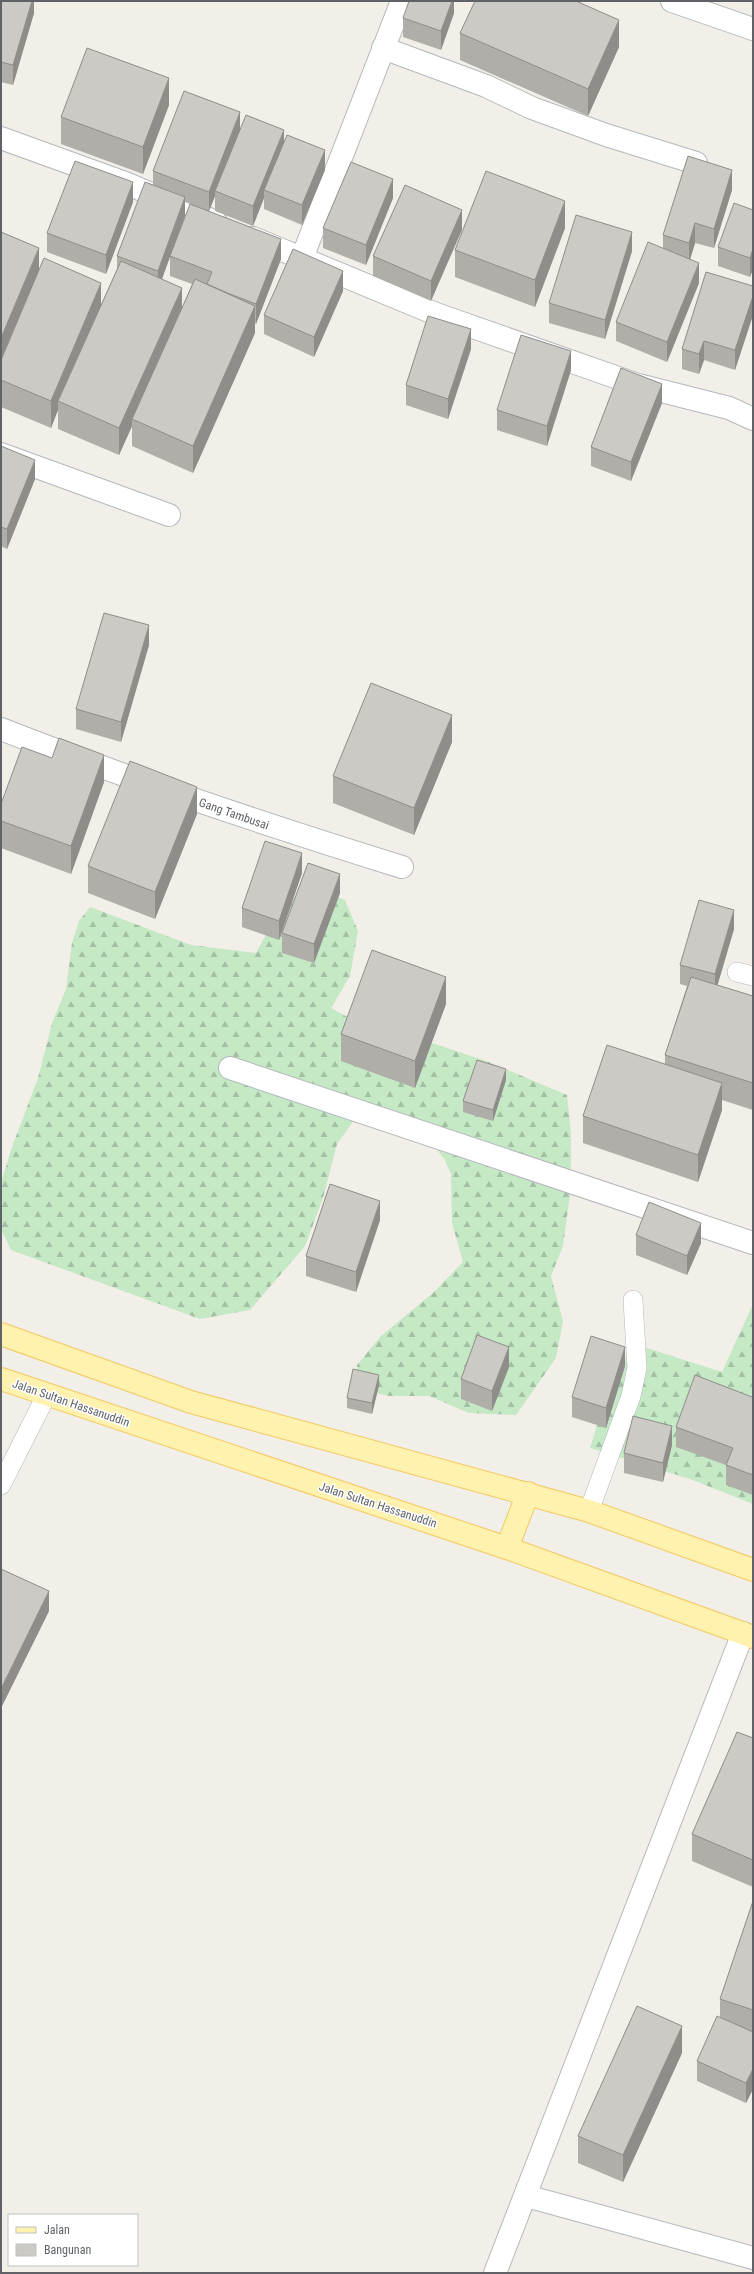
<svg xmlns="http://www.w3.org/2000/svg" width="754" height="2274" viewBox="0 0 754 2274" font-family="'Roboto Condensed',sans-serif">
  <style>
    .forest { fill: url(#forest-firs) }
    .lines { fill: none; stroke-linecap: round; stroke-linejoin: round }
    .service-casing { stroke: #b5b8bc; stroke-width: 20 }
    .minor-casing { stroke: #b5b8bc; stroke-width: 24 }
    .primary-casing { stroke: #f2c960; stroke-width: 24 }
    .service { stroke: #fff; stroke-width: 19 }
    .minor { stroke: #fff; stroke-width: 22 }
    .primary { stroke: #fff2af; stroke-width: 22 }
    .wall { fill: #afaea9; fill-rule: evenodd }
    .shaded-wall { fill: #8f8d8a }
    .building { fill: #cccac5; stroke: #8f8d8a }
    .labels { text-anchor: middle; stroke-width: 3; stroke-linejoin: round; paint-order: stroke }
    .street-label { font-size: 12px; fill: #5f6368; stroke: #fff }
  </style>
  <defs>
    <pattern id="forest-firs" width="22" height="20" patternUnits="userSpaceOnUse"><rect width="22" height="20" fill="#c5e8c5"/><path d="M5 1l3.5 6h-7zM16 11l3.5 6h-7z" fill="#a3c0a4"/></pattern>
  </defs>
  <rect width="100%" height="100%" fill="#f1efe8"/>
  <!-- forest -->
  <g class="forest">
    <polygon points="314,888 345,900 358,931 350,976 331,1008 357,1022 423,1040 489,1062 567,1095 571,1133 571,1187 563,1246 551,1276 563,1321 556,1358 516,1415 469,1413 429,1396 389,1396 357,1389 357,1365 381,1336 433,1293 463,1262 452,1223 451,1174 445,1160 433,1145 354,1120 337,1144 323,1198 305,1246 250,1310 200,1319 11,1250 1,1229 1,1183 12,1147 38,1078 52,1023 66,989 72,943 79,921 90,907 191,945 256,953 283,903"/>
    <polygon points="753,1304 753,1504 690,1479 590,1448 608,1390 634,1344 722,1372"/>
  </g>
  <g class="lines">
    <defs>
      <g id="service">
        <polyline points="737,972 753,976"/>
        <polyline points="1,1485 46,1396"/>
        <polyline points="589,1511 631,1396 637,1368 633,1300"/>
      </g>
      <g id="minor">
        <polyline points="672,1 753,29"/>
        <polyline points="383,48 486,86 532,108 606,135 696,163"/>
        <polyline points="1,138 128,184 216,222"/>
        <polyline points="253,238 436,314 638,385 729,408 753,419"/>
        <polyline points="302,258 402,1"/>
        <polyline points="1,454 169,515"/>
        <path d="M1,729C133,781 267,825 402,867"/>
        <polyline points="230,1068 753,1243"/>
        <polyline points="526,2196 753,2258"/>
        <polyline points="495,2273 743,1633"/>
      </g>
      <g id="primary">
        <polyline points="1,1334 191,1402 589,1511 753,1570"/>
        <polyline points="1,1379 507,1548 753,1637"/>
        <polyline points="507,1548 528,1493"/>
      </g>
    </defs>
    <!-- service casing -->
    <use href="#service" class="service-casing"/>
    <!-- minor casing -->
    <use href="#minor" class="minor-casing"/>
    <!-- primary casing -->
    <use href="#primary" class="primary-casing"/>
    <!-- service -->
    <use href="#service" class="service"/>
    <!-- minor -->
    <use href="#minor" class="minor"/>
    <!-- primary -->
    <use href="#primary" class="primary"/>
  </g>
  <!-- wall -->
  <g class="wall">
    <polygon points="1,1 34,1 34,13 13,85 1,82"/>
    <polygon points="454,1 454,13 441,50 403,37 403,18"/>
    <polygon points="460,33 619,47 588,116 460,60"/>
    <polygon points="169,105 143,174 61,144 61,117"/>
    <path d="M240,128L284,142L325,170L302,225L264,209V198L253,226L215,211V196L209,211L281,259L256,324L255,323V333L193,473L132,446V426L119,455L58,429V410L51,428L1,407V232L39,271L101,305L117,269V256L153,185V171ZM185,202L190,204L170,256V276L192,284L182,308L162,279Z"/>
    <polygon points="732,190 714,248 695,243 690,259 699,283 667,362 616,341 616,322 663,248 663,235"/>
    <polygon points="393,198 366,265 323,248 323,228"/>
    <polygon points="133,202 106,274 47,252 47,233"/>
    <polygon points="462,210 431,301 373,276 373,256"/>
    <polygon points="753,210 753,269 750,277 718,266 718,247"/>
    <polygon points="565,228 535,307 455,277 455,250"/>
    <polygon points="632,251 605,339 549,323 549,303"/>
    <polygon points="753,286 753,315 735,370 704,360 699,374 682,369 682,349"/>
    <polygon points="343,291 314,357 264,334 264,315"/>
    <polygon points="471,349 448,419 406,405 406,385"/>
    <polygon points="571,370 547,446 497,430 497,410"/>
    <polygon points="662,403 631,481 591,466 591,447"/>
    <polygon points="1,446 35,479 7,549 1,546"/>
    <polygon points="149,645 121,742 76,729 76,709"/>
    <polygon points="452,742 414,835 333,803 333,776"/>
    <polygon points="104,782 71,874 1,848 1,804"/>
    <polygon points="197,814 155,919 88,893 88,866"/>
    <polygon points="302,873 279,940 242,927 242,908"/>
    <polygon points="340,893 314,963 282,953 282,933"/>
    <polygon points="734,929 717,985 753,996 753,1110 722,1100 722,1110 698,1182 583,1143 583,1116 665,1064 665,1055 687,986 680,984 680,965"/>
    <polygon points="446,1004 415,1088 341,1061 341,1034"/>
    <polygon points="506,1080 493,1121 463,1112 463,1101"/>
    <polygon points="380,1220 356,1292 306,1276 306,1256"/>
    <polygon points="636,1235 701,1243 687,1275 636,1255"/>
    <polygon points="625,1366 606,1428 572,1417 572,1397"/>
    <polygon points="509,1367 492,1411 461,1399 461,1379"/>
    <polygon points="379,1385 372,1414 347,1408 347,1398"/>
    <polygon points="753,1394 753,1495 726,1485 726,1465 676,1447 676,1427 752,1397"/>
    <polygon points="672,1445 663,1482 624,1473 624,1453"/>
    <polygon points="1,1569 49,1611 1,1708"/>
    <polygon points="753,1738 753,1887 692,1861 692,1834"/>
    <polygon points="753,1901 753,2089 746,2103 697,2081 697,2061 720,2017 720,1999"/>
    <polygon points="682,2053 623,2182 578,2163 578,2136"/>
  </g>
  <!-- shaded-wall -->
  <g class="shaded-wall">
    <polygon points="32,1 34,1 34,13 13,85 13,65"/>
    <polygon points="452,1 454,1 454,13 441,50 441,31"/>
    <polygon points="619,20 619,47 588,116 588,89"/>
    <polygon points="169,78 169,105 143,174 143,147"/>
    <polygon points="240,112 240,132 215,191 215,196 209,211 209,192"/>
    <polygon points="284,130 284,150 264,190 264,198 253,226 253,206"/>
    <polygon points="325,150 325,170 302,225 302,205"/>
    <polygon points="732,170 732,190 714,248 714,229"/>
    <polygon points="393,179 393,198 366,265 366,245"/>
    <polygon points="133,182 133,202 106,274 106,255"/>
    <polygon points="185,197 185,216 158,290 158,271"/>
    <polygon points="565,201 565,228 535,307 535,280"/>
    <polygon points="462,210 462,230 431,301 431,281"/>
    <polygon points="695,223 695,243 689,263 689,243"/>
    <polygon points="632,232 632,251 605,339 605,320"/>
    <polygon points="281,239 281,259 256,324 256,304"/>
    <polygon points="39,248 39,275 1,365 1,338"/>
    <polygon points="753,249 753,269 750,277 750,258"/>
    <polygon points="699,263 699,283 667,362 667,342"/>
    <polygon points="343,271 343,291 314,357 314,337"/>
    <polygon points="101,283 101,310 58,401 58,410 51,428 51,401"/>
    <polygon points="182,288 182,315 132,419 132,426 119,455 119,428"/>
    <polygon points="753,296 753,315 735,370 735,350"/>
    <polygon points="255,306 255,333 193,473 193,446"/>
    <polygon points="471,329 471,349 448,419 448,399"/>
    <polygon points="704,341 704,360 699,374 699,354"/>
    <polygon points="571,351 571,370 547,446 547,426"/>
    <polygon points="662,384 662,403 631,481 631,462"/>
    <polygon points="35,460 35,479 7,549 7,529"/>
    <polygon points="149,625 149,645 121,742 121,722"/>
    <polygon points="452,715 452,742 414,835 414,808"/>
    <polygon points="104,755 104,782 71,874 71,846"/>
    <polygon points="197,787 197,814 155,919 155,892"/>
    <polygon points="302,853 302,873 279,940 279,921"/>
    <polygon points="340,874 340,893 314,963 314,944"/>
    <polygon points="734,910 734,929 715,994 715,974"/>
    <polygon points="446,977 446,1004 415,1088 415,1061"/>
    <polygon points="506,1069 506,1080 493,1121 493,1110"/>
    <polygon points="722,1083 722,1110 698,1182 698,1155"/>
    <polygon points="380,1201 380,1220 356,1292 356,1272"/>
    <polygon points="701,1223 701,1243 687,1275 687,1256"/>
    <polygon points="509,1347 509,1367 492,1411 492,1391"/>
    <polygon points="625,1347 625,1366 606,1428 606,1408"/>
    <polygon points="379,1375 379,1385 372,1414 372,1403"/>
    <polygon points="672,1426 672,1445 663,1482 663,1463"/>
    <polygon points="49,1591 49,1611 1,1708 1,1689"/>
    <polygon points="682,2026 682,2053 623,2182 623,2155"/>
    <polygon points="753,2069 753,2089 746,2103 746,2083"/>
  </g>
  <!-- building -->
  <g class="building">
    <polygon points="1,1 32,1 13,65 1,62"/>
    <polygon points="409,1 452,1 441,31 403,18"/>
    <polygon points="475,1 576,1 619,20 588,89 460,33"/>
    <polygon points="87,48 169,78 143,147 61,117"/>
    <polygon points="184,91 240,112 209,192 153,171"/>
    <polygon points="246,115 284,130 253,206 215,191"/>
    <polygon points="287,135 325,150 302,205 264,190"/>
    <polygon points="688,156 732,170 714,229 695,223 689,243 663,235"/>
    <polygon points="75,161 133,182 106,255 47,233"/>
    <polygon points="351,162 393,179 366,245 323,228"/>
    <polygon points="486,171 565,201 535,280 455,250"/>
    <polygon points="145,182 185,197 158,271 117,256"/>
    <polygon points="405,185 462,210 431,281 373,256"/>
    <polygon points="734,203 753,210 753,249 750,258 718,247"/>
    <polygon points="190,204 281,239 256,304 230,294 207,284 212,272 170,256"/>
    <polygon points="576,215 632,232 605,320 549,303"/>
    <polygon points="1,232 39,248 1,338"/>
    <polygon points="648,242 699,263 667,342 616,322"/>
    <polygon points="293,249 343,271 314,337 264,315"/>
    <polygon points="44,258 101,283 51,401 1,380 1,360"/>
    <polygon points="121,261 182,288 119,428 58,401"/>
    <polygon points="706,272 753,286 753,296 735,350 704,341 699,354 682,349"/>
    <polygon points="195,279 255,306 193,446 132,419"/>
    <polygon points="428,316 471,329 448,399 406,385"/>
    <polygon points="521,335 571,351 547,426 497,410"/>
    <polygon points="621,368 662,384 631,462 591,447"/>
    <polygon points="1,446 35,460 7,529 1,527"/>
    <polygon points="104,613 149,625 121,722 76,709"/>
    <polygon points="371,683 452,715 414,808 333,776"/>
    <polygon points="59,738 104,755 71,846 1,821 1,804 22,747 52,758"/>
    <polygon points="130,761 197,787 155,892 88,866"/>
    <polygon points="265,841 302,853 279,921 242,908"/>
    <polygon points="308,863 340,874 314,944 282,933"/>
    <polygon points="699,900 734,910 715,974 680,965"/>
    <polygon points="372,950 446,977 415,1061 341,1034"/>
    <polygon points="691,977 753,996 753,1083 665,1055"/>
    <polygon points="607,1045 722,1083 698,1155 583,1116"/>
    <polygon points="477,1060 506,1069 493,1110 463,1101"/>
    <polygon points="330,1184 380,1201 356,1272 306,1256"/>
    <polygon points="649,1202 701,1223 687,1256 636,1235"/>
    <polygon points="477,1335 509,1347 492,1391 461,1379"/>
    <polygon points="591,1336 625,1347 606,1408 572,1397"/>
    <polygon points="353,1369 379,1375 372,1403 347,1398"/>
    <polygon points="695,1375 752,1397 753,1394 753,1475 726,1465 733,1448 676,1427"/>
    <polygon points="633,1416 672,1426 663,1463 624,1453"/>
    <polygon points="1,1569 49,1591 1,1689"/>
    <polygon points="737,1732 753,1738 753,1860 692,1834"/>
    <polygon points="753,1901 753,2010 720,1999"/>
    <polygon points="637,2006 682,2026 623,2155 578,2136"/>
    <polygon points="717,2016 753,2032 753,2069 746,2083 697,2061"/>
  </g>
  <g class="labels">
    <!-- street labels -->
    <g class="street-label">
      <text transform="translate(234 814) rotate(19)" y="4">Gang Tambusai</text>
      <text transform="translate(71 1403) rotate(19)" y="4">Jalan Sultan Hassanuddin</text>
      <text transform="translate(378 1505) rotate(18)" y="4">Jalan Sultan Hassanuddin</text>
    </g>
  </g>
  <!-- border -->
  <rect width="754" height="2274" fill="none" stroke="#5f6368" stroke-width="4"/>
  <!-- legend -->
  <rect x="8" y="2214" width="130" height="52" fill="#ffffff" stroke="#bfc1c3"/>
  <rect x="16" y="2227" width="20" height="6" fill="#fff2af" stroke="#bfc1c3"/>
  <text x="44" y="2234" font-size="12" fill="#5f6368">Jalan</text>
  <rect x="16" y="2244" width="20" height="12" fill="#cccac5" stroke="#bfc1c3"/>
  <text x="44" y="2254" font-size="12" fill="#5f6368">Bangunan</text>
</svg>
